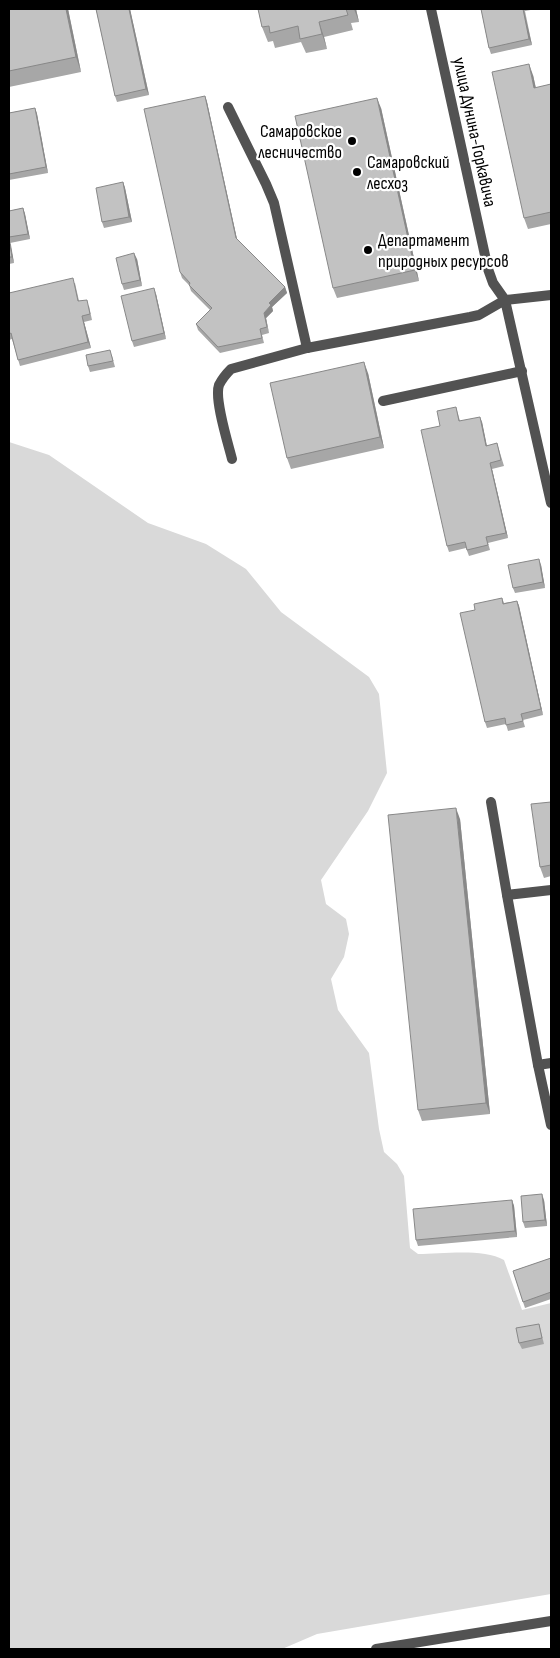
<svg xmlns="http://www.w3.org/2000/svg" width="560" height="1658" viewBox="0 0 560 1658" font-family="'Sofia Sans Condensed',sans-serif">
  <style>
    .green { fill: #d9d9d9 }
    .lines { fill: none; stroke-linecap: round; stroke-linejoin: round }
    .service { stroke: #525252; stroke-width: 10 }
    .minor { stroke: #525252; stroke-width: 10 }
    .wall { fill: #a7a7a7 }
    .shaded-wall { fill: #888 }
    .building { fill: #c2c2c2; stroke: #888 }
    .poi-dot { fill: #000; stroke: #fff; stroke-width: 2 }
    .labels { text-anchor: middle; stroke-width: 4.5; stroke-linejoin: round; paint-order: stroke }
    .poi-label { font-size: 18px; fill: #000; stroke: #fff; text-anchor: start }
    .street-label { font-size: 18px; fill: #000; stroke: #fff }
  </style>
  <rect width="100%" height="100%" fill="#fff"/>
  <!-- green -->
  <path class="green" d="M9,442L49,455L148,523L206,544L246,569L281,612L369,677L379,694L387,773L368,811L321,880L326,904L346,919L349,934L344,957L331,979L338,1010L369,1053L379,1129L384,1152L397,1164L404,1176L410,1248L418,1254C442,1254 483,1248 504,1260L522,1310L551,1303V1594L317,1634L282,1649H9Z"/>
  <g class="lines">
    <!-- service -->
    <g class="service">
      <polyline points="228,107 266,184 274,203 307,348"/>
      <polyline points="383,401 522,371"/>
      <path d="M232,459C228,443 214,399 219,385C222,379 226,374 231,369L307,348L470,317L479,315L505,300L551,503"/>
      <polyline points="491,802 507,895"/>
      <polyline points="551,890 507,895 538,1065 551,1063"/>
      <polyline points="538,1065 551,1125"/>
      <polyline points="376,1649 551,1621"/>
    </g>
    <!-- minor -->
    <polyline class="minor" points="431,9 488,269 493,283 505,300 551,295"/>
  </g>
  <!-- wall -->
  <g class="wall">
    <polygon points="9,9 68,9 81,72 9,87"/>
    <polygon points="96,9 130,9 149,95 117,102 115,96"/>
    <polygon points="258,9 356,9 359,22 351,23 353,30 324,37 327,49 306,53 301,42 275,48 273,41 268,42 262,27"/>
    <polygon points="481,9 536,9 525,11 532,45 491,54 489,48"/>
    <polygon points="533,75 536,88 551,84 551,224 528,229 524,218"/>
    <polygon points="205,96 207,102 237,239 285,287 287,293 272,307 273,311 266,318 269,333 262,335 264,343 220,353 198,330 196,324 210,310 191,291 189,285 182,278 180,272"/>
    <polygon points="35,108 37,114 48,173 9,180 9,113"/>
    <polygon points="381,108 419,281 337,298 333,288"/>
    <polygon points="123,182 125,188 132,222 104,228 102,222"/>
    <polygon points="23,208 25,214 30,239 10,243 14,263 9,264 9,211"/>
    <polygon points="137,259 142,286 124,290 122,284"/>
    <polygon points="75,283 79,301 89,306 92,320 84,322 91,348 20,366 12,339 9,340 9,293"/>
    <polygon points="156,294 166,339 134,347 132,341"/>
    <polygon points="112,356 115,367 90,372 88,366"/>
    <polygon points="368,373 384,448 291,469 287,458"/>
    <polygon points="456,407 460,421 482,422 487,446 497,443 504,466 492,469 508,538 488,543 490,550 469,556 466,548 449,552 447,546 440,426"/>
    <polygon points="541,565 545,588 515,593 513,588"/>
    <polygon points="502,598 504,603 517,601 519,606 543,715 523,720 525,727 508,731 506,724 487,728 485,722 475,610"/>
    <polygon points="551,802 551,876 544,878 540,867"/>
    <polygon points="460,819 490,1114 422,1121 418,1110"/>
    <polygon points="512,1200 514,1206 517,1237 418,1246 416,1240"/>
    <polygon points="544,1200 547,1226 525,1228 523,1222"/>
    <polygon points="551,1258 551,1299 525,1308 513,1271"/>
    <polygon points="539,1324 544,1344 522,1349 519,1343"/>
  </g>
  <!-- shaded-wall -->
  <g class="shaded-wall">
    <polygon points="66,9 68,9 81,72 76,57"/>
    <polygon points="129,9 130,9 149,95 146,89"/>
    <polygon points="354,9 356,9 359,22"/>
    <polygon points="523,9 524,11 532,45 529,39"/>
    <polygon points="319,22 324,37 327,49 322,34"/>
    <polygon points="529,64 533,75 538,99 534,88"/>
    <polygon points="205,96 207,102 238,244 236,238"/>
    <polygon points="377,98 381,108 419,281 415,270"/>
    <polygon points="35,108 37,114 48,173 46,167"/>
    <polygon points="123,182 125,188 132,222 129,217"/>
    <polygon points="23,208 25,214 30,239 28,234"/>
    <polygon points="9,239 11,245 14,263 12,257"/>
    <polygon points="134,253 137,259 142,286 140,280"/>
    <polygon points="285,287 287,293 272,307 273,311 266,318 269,333 264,313 269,303"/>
    <polygon points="154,288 156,294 166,339 164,333"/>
    <polygon points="82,316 84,322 91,348 88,342"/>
    <polygon points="364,362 368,373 384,448 380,437"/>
    <polygon points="480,417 482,422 488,452 486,446"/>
    <polygon points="490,463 492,469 508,538 506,533"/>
    <polygon points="539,559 541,565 545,588 543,582"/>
    <polygon points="517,601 519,606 543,715 541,709"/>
    <polygon points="456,808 460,819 490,1114 486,1103"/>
    <polygon points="542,1194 544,1200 547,1226 545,1220"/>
    <polygon points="512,1200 514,1206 517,1237 515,1231"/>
  </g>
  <!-- building -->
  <g class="building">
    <polygon points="9,9 66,9 76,57 9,71"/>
    <polygon points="96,9 129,9 146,89 115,96"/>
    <polygon points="258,9 346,9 348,15 319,22 322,34 300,39 298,26 270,33 269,26 262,27"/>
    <polygon points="481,9 523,9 529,39 489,48"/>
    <polygon points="529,64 534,88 551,84 551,212 524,218 492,72"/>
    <polygon points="205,96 236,238 285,287 269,303 271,305 264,313 267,327 260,329 262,338 218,347 196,324 212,308 189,285 190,283 180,272 144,109"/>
    <polygon points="377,98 415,270 333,288 295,116"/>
    <polygon points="35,108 46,167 9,174 9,113"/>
    <polygon points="123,182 129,217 102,222 96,188"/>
    <polygon points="23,208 28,234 9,237 9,211"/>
    <polygon points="9,239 12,257 9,257"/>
    <polygon points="134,253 140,280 122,284 116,258"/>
    <polygon points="73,278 78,301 87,300 90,314 82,316 88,342 18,360 11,333 9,334 9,293"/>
    <polygon points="154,288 164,333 132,341 121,296"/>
    <polygon points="110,350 113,361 88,366 86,355"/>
    <polygon points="364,362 380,437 287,458 270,383"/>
    <polygon points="456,407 459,421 480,417 486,446 497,443 501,460 490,463 506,533 486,537 488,545 467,550 465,542 447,546 421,430 440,426 437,411"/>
    <polygon points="539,559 543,582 513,588 508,565"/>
    <polygon points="502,598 503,604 517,601 541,709 521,714 523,721 506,725 505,718 485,722 460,613 475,610 474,604"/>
    <polygon points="551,802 551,865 540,867 531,804"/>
    <polygon points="456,808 486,1103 418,1110 388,815"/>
    <polygon points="542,1194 545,1220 523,1222 521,1196"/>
    <polygon points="512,1200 515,1231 416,1240 413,1209"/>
    <polygon points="551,1258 551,1292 523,1302 513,1271"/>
    <polygon points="539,1324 542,1338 519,1343 516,1328"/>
  </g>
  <!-- markers -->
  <g class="poi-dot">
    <circle cx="352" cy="141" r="5"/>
    <circle cx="357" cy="172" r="5"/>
    <circle cx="368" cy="250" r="5"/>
  </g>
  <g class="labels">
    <!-- poi labels -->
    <g class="poi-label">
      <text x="342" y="137" text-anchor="end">Самаровское<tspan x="342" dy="21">лесничество</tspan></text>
      <text x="367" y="168">Самаровский<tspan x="367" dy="21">лесхоз</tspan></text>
      <text x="378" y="246">Департамент<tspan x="378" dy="21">природных ресурсов</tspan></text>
    </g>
    <!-- street labels -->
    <g class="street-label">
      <text transform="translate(475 132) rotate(78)" y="6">улица Дунина-Горкавича</text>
    </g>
  </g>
  <!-- border -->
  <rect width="560" height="1658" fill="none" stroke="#000000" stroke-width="20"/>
</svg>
